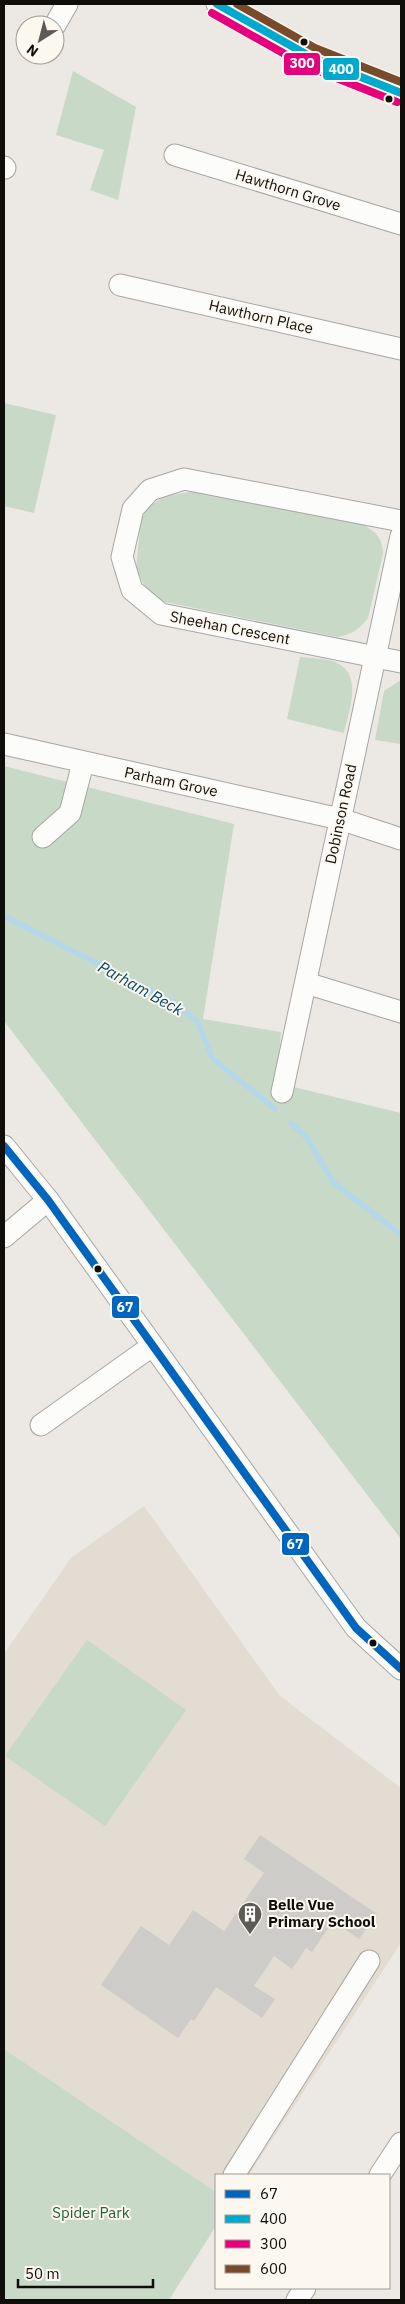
<svg xmlns="http://www.w3.org/2000/svg" width="405" height="2304" viewBox="0 0 405 2304" font-family="'IBM Plex Sans',sans-serif">
  <style>
    .built { fill: #e2dcd2 }
    .green { fill: #c8d9c8 }
    .lines { fill: none; stroke-linecap: round; stroke-linejoin: round }
    .stream { stroke: #b4d8ea; stroke-width: 5.5 }
    .building { fill: #ceccc8 }
    .minor-casing { stroke: #a8a6a3; stroke-width: 23 }
    .minor { stroke: #fcfcfb; stroke-width: 21 }
    .bus-1-casing { stroke: #fcf7ef; stroke-width: 11 }
    .bus-2-casing { stroke: #fcf7ef; stroke-width: 11 }
    .bus-3-casing { stroke: #fcf7ef; stroke-width: 11 }
    .bus-4-casing { stroke: #fcf7ef; stroke-width: 11 }
    .bus-1 { stroke: #0065bd; stroke-width: 8 }
    .bus-2 { stroke: #00a9ce; stroke-width: 8 }
    .bus-3 { stroke: #e5007d; stroke-width: 8 }
    .bus-4 { stroke: #7a4b2a; stroke-width: 8 }
    .bus-dot { fill: #0f0e0b; stroke: #fcf7ef; stroke-width: 2 }
    .labels { text-anchor: middle; stroke-width: 4; stroke-linejoin: round; paint-order: stroke }
    .street-label { font-size: 15px; fill: #0f0e0b; stroke: #fcf7ef }
    .poi-label { font-size: 15px; font-weight: bold; fill: #0f0e0b; stroke: #fcf7ef; text-anchor: start }
    .park-label { font-size: 15px; fill: #206136; stroke: #fcf7ef }
    .water-label { font-size: 16px; font-style: italic; fill: #074c68; stroke: #fcf7ef }
    .line-badge { stroke: #fcf7ef; stroke-width: 2 }
    .badge-label { font-size: 14px; text-anchor: middle; font-weight: bold; fill: #fff }
  </style>
  <rect width="100%" height="100%" fill="#ece9e4"/>
  <!-- built -->
  <polygon class="built" points="144,1506 280,1696 401,1788 401,1943 249,2175 216,2175 216,2192 4,2049 4,1654 71,1558"/>
  <!-- green -->
  <g class="green">
    <polygon points="73,71 136,107 118,200 90,190 104,150 56,135"/>
    <polygon points="4,403 56,415 34,513 4,506"/>
    <path d="M194,491L364,525C376,532 383,539 383,554L368,618C359,630 352,634 338,637L160,601L148,593L136,569L141,519L150,506L163,497Z"/>
    <path d="M300,657C311,658 325,658 335,662C364,674 349,711 344,733L287,719Z"/>
    <polygon points="401,680 401,744 375,740 384,691"/>
    <polygon points="4,766 234,824 203,1019 281,1032 277,1083 401,1113 401,1539 4,1021"/>
    <polygon points="87,1640 186,1710 105,1826 5,1756"/>
    <polygon points="4,2049 216,2192 216,2226 169,2300 4,2300"/>
  </g>
  <g class="lines">
    <!-- stream -->
    <g class="stream">
      <polyline points="4,916 173,1002 197,1021 213,1059 275,1109"/>
      <polyline points="291,1123 307,1138 333,1182 401,1235"/>
    </g>
  </g>
  <!-- building -->
  <polygon class="building" points="260,1835 377,1914 359,1939 333,1921 312,1952 306,1948 292,1969 274,1956 254,1986 275,1999 262,2018 216,1987 194,2021 191,2019 178,2038 101,1985 141,1926 169,1945 193,1910 224,1931 264,1873 244,1859"/>
  <g class="lines">
    <defs>
      <g id="minor">
        <polyline points="217,4 311,57 401,93"/>
        <polyline points="55,25 67,4"/>
        <polyline points="175,155 401,224"/>
        <polyline points="4,167 5,168"/>
        <polyline points="120,285 401,349"/>
        <polyline points="401,521 184,479 150,490 133,509 122,557 132,590 161,614 401,662"/>
        <polyline points="4,744 340,819 401,839"/>
        <polyline points="43,837 70,813 83,763"/>
        <polyline points="306,983 401,1012"/>
        <polyline points="282,1092 401,536"/>
        <polyline points="4,1146 48,1200 356,1628 401,1669"/>
        <polyline points="4,1237 48,1200"/>
        <polyline points="41,1425 152,1346"/>
        <polyline points="234,2175 369,1961"/>
        <polyline points="380,2175 401,2143"/>
        <polyline points="297,2300 305,2288"/>
      </g>
    </defs>
    <!-- minor casing -->
    <use href="#minor" class="minor-casing"/>
    <!-- minor -->
    <use href="#minor" class="minor"/>
    <defs>
      <polyline id="bus-1" points="4,1146 48,1200 356,1628 401,1669"/>
      <polyline id="bus-2" points="217,4 311,57 401,93"/>
      <polyline id="bus-3" points="212,13 306,66 397,102"/>
      <polyline id="bus-4" points="237,4 315,48 401,82"/>
    </defs>
    <!-- bus-1 casing -->
    <use href="#bus-1" class="bus-1-casing"/>
    <!-- bus-2 casing -->
    <use href="#bus-2" class="bus-2-casing"/>
    <!-- bus-3 casing -->
    <use href="#bus-3" class="bus-3-casing"/>
    <!-- bus-4 casing -->
    <use href="#bus-4" class="bus-4-casing"/>
    <!-- bus-1 -->
    <use href="#bus-1" class="bus-1"/>
    <!-- bus-2 -->
    <use href="#bus-2" class="bus-2"/>
    <!-- bus-3 -->
    <use href="#bus-3" class="bus-3"/>
    <!-- bus-4 -->
    <use href="#bus-4" class="bus-4"/>
  </g>
  <!-- icons -->
  <defs>
    <symbol id="building-pin" viewBox="-11 -11 22 30"><path d="M0 17L-7.5 6A9.5 9.5 0 1 1 7.5 6Z" fill="#5c5b57" stroke="#fcf7ef"/><path d="M-4-6H4V6H1V3H-1V6H-4ZM-2.5-4.3h1.7v1.8h-1.7ZM.8-4.3h1.7v1.8H.8ZM-2.5-1h1.7V.8h-1.7ZM.8-1h1.7V.8H.8Z" fill="#fff"/></symbol>
  </defs>
  <g fill-rule="evenodd">
    <use href="#building-pin" x="236" y="1900" width="28" height="38"/>
  </g>
  <!-- markers -->
  <g class="bus-dot">
    <circle cx="304" cy="42" r="4.5"/>
    <circle cx="389" cy="99" r="4.5"/>
    <circle cx="98" cy="1269" r="4.5"/>
    <circle cx="373" cy="1643" r="4.5"/>
  </g>
  <g class="labels">
    <!-- street labels -->
    <g class="street-label">
      <text transform="translate(288 190) rotate(17)" y="5">Hawthorn Grove</text>
      <text transform="translate(261 317) rotate(13)" y="5">Hawthorn Place</text>
      <text transform="translate(230 628) rotate(11)" y="5">Sheehan Crescent</text>
      <text transform="translate(171 782) rotate(12)" y="5">Parham Grove</text>
      <text transform="translate(341 814) rotate(-78)" y="5">Dobinson Road</text>
    </g>
    <!-- poi labels -->
    <g class="poi-label">
      <text x="268" y="1910">Belle Vue<tspan x="268" dy="17">Primary School</tspan></text>
    </g>
    <!-- park labels -->
    <g class="park-label">
      <text x="91" y="2218">Spider Park</text>
    </g>
    <!-- water labels -->
    <g class="water-label">
      <text transform="translate(141 988) rotate(29)" y="6">Parham Beck</text>
    </g>
  </g>
  <g class="line-badge">
    <rect x="283" y="52" width="38" height="24" rx="5" fill="#e5007d"/>
    <rect x="322" y="57" width="38" height="24" rx="5" fill="#00a9ce"/>
    <rect x="111" y="1295" width="29" height="24" rx="5" fill="#0065bd"/>
    <rect x="281" y="1532" width="29" height="24" rx="5" fill="#0065bd"/>
  </g>
  <g class="badge-label">
    <text x="302" y="68">300</text>
    <text x="341" y="74">400</text>
    <text x="125" y="1312">67</text>
    <text x="295" y="1549">67</text>
  </g>
  <!-- border -->
  <rect width="405" height="2304" fill="none" stroke="#0f0e0b" stroke-width="10"/>
  <!-- legend -->
  <rect x="215" y="2174" width="175" height="115" fill="#fcf7ef" stroke="#9d9a94"/>
  <rect x="225" y="2190" width="25" height="8" fill="#0065bd" stroke="#9d9a94"/>
  <text x="260" y="2199" font-size="15" fill="#0f0e0b">67</text>
  <rect x="225" y="2215" width="25" height="8" fill="#00a9ce" stroke="#9d9a94"/>
  <text x="260" y="2224" font-size="15" fill="#0f0e0b">400</text>
  <rect x="225" y="2240" width="25" height="8" fill="#e5007d" stroke="#9d9a94"/>
  <text x="260" y="2249" font-size="15" fill="#0f0e0b">300</text>
  <rect x="225" y="2265" width="25" height="8" fill="#7a4b2a" stroke="#9d9a94"/>
  <text x="260" y="2274" font-size="15" fill="#0f0e0b">600</text>
  <!-- north arrow -->
  <g transform="translate(40 40) rotate(216)"><circle r="24" fill="#fcf7ef" stroke="#9d9a94"/>
  <path d="M0-4L9 19L0 12L-9 19Z" fill="#5c5b57"/>
  <text y="-8" font-size="14" font-weight="bold" text-anchor="middle" fill="#0f0e0b">N</text>
  </g>
  <!-- scale -->
  <path d="M18 2279v8h135v-8" fill="none" stroke="#0f0e0b" stroke-width="2.5"/>
  <text x="25" y="2279" font-size="15" fill="#0f0e0b" stroke="#fcf7ef" stroke-width="4" paint-order="stroke">50 m</text>
</svg>
